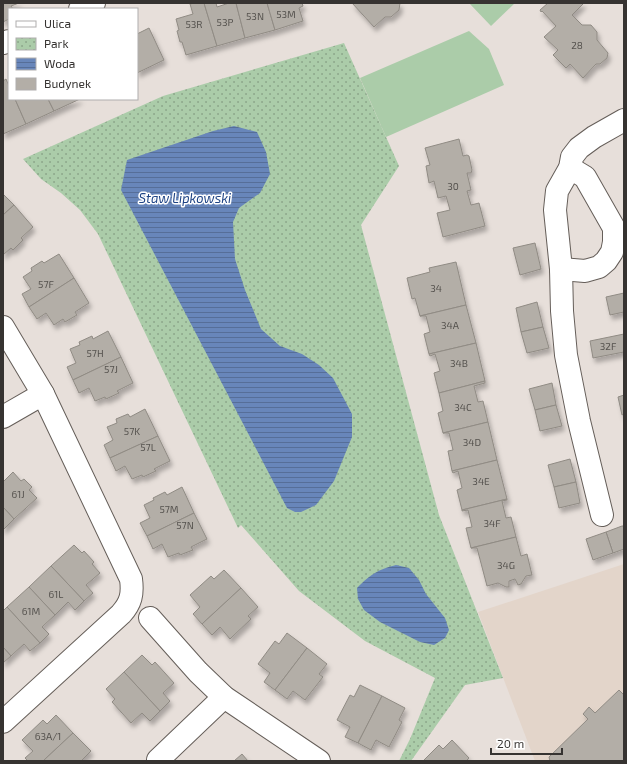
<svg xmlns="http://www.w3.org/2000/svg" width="627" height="764" viewBox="0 0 627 764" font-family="'Exo 2',sans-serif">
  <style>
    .built { fill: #e3d5ca }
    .grass { fill: #abcca9 }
    .park { fill: url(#park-dots) }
    .water { fill: url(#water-rules) }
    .building { fill: #b3aea7; stroke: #908b84; filter: url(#shadow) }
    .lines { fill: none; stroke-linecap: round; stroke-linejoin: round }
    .minor-casing { stroke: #655e59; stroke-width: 24 }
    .minor { stroke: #fff; stroke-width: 22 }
    .labels { text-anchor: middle; stroke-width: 3; stroke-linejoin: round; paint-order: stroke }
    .number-label { font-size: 10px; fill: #55524e }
    .water-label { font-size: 13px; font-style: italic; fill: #1f4485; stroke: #fff }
  </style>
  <defs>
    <pattern id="park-dots" width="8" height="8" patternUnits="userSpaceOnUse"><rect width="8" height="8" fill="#abcca9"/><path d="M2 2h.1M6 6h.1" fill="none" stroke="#8ca68a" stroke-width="1.8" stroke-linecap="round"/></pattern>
    <pattern id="water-rules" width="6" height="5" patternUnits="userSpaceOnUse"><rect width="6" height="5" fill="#6886ba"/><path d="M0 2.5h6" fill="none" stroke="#566e98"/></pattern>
    <filter id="shadow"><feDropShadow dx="2.5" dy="4.5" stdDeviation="2" flood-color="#0004"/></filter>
  </defs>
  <rect width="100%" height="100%" fill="#e7dfda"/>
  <!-- built -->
  <polygon class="built" points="624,564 624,761 535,761 478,612"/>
  <!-- grass -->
  <g class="grass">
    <polygon points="469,3 515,3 491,26"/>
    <polygon points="469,31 489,49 504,85 386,137 360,78"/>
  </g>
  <!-- park -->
  <polygon class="park" points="344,43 399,166 361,225 439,515 503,678 465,685 411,761 399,761 410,739 435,678 365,641 299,591 241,525 238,528 98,234 80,210 61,193 41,179 23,159 163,96"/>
  <!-- water -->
  <g class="water">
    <polygon points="234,126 257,132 266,152 270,174 260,193 239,208 233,222 235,259 245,290 261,329 280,346 302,354 319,365 333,378 352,414 352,437 334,481 316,505 301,512 295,512 287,508 121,190 127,160 213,131"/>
    <path d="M396,565L409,568L419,580L426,594L445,618L449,630L445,638L434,645L420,642L380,622L364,610L358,599L357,588C371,574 377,570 396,565Z"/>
  </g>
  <!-- building -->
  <g class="building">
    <polygon points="3,3 19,3 11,6 13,9 9,9 9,19 3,22"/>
    <polygon points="194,3 204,3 217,46 186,55 182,42 180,42 177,31 179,30 176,19 193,14 190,4"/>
    <polygon points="204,3 216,3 217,7 229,3 236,3 245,38 217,46"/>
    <polygon points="236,3 267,3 275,30 245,38"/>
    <polygon points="267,3 302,3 303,6 299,8 303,21 275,30"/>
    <polygon points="352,3 400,3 399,10 391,17 385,17 374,27"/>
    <polygon points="548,3 584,3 572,15 582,25 591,25 597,32 597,40 608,53 607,58 600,64 596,64 583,78 570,64 566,68 553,55 558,50 544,37 556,26 542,11 541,12 540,10"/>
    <polygon points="149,28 164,60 137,73 137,34"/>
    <polygon points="6,79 9,86 9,99 15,99 26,124 3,134 3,81"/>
    <polygon points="15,99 48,99 54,111 26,124"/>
    <polygon points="48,99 80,99 54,111"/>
    <polygon points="459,139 463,156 467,155 469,156 472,170 471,173 467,173 471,190 467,191 471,205 479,203 485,226 443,237 437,213 450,210 446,196 438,198 434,181 429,183 426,166 430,165 425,148"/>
    <polygon points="3,194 14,205 3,215"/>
    <polygon points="14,205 33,227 21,238 23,240 13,250 11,248 3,255 3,215"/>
    <polygon points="535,243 541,269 520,275 513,248"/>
    <polygon points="59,254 74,278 29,307 22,294 31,289 23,277 32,271 31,268 42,261 44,263"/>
    <polygon points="456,262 466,305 420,316 415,298 412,299 407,278 430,272 429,268"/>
    <polygon points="74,278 89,303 75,312 77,315 65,322 63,319 54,325 46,313 37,319 29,307"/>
    <polygon points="624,293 624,312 610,315 606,297"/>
    <polygon points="537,302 543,327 521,332 516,308"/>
    <polygon points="466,305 476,343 429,354 424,334 430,332 426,316 420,316"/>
    <polygon points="543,327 549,348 527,353 521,332"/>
    <polygon points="108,331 121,357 73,380 67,367 76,363 70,349 80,345 79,342 92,336 93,339"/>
    <polygon points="624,334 624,352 593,358 590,341"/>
    <polygon points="476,343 485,381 439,393 434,373 440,371 435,354 430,356 429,354"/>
    <polygon points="121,357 133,383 117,391 119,393 106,399 105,397 95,401 89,388 79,393 73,380"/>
    <polygon points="485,381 485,383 474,386 478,402 483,401 488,422 443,433 438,413 443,411 439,393"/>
    <polygon points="552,383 556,405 535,410 529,389"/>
    <polygon points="624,395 624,414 622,415 618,397"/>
    <polygon points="556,405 562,426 540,431 535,410"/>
    <polygon points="145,409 158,436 110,458 104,445 113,440 107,427 117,423 116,419 128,414 130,417"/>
    <polygon points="488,422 497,460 452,471 448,451 453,450 449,433 443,433"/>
    <polygon points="158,436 170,461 154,469 156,471 143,477 142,475 132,479 125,466 116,471 110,458"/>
    <polygon points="570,459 576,482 554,487 548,465"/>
    <polygon points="497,460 507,499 462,510 457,490 462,488 458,471 453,473 452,471"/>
    <polygon points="13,472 21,481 24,479 32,487 29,490 37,498 14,519 3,507 3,482"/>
    <polygon points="576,482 580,503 559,508 554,487"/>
    <polygon points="182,487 194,513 147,536 140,523 150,518 144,505 154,500 153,498 165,492 167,495"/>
    <polygon points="507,499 507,500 502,501 506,518 511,517 516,537 471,548 466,528 472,527 468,510 462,511 462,510"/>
    <polygon points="3,507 14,519 3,530"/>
    <polygon points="194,513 207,539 191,547 193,550 180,555 179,553 168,557 162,544 153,549 147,536"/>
    <polygon points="622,526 624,526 624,549 613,553 606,532"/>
    <polygon points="606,532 613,553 593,560 586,539"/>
    <polygon points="516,537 521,556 527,554 532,575 526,576 521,584 518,585 515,579 509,581 509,587 506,587 498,583 487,586 477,548 471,548"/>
    <polygon points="74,545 82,553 84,551 94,562 92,564 100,573 86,585 93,593 84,601 51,566"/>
    <polygon points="51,566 84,601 75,610 68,602 55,615 29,587"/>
    <polygon points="224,570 241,588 202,624 193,614 200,607 190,595 211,576 214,579"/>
    <polygon points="29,587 55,615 42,627 49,634 40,643 7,607"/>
    <polygon points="241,588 258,607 248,616 251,619 230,639 220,627 212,635 202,624"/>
    <polygon points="7,607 40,643 30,651 24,644 11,656 3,647 3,611"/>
    <polygon points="287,633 307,648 275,690 264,682 270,673 258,664 275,641 279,644"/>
    <polygon points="3,647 11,656 3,663"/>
    <polygon points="307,648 327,664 319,674 323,677 305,700 293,691 287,699 275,690"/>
    <polygon points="142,655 152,665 155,662 174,683 163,693 170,701 160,711 124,672"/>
    <polygon points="124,672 160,711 150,721 142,713 131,723 112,702 115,699 106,689"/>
    <polygon points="360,685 382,696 358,743 345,737 350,727 337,720 350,695 354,697"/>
    <polygon points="619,690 624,695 624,761 550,761 549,757 588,719 583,714 589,707 595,713"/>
    <polygon points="382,696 405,708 399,720 402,722 389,747 376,740 371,750 358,743"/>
    <polygon points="56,715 73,733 43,761 28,761 25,758 33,751 22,740 43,720 47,724"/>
    <polygon points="73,733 91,751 81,761 43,761"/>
    <polygon points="452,740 469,758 466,761 423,761 439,745 443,749"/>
    <polygon points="242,754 248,761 234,761"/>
  </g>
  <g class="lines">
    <defs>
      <g id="minor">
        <polyline points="80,9 94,3"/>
        <polyline points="3,43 9,41"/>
        <polyline points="561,269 585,271 599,267 606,261 612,252 614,242 614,228 585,177 570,168"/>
        <path d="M3,327L43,394L131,579C133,594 131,603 121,614L3,722"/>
        <polyline points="3,417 43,394"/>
        <polyline points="602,515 579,421 566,355 562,311 561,269 555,210 557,191 570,168 572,157 579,148 594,137 624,120"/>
        <polyline points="150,618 198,672 224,697 319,761"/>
        <polyline points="158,760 224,697"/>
      </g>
    </defs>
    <!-- minor casing -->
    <use href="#minor" class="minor-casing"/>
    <!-- minor -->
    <use href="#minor" class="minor"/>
  </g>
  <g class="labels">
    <!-- number labels -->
    <g class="number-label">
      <text x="286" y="18">53M</text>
      <text x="255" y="20">53N</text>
      <text x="225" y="26">53P</text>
      <text x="194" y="28">53R</text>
      <text x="577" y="49">28</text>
      <text x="453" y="190">30</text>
      <text x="46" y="288">57F</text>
      <text x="436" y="292">34</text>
      <text x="450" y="329">34A</text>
      <text x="608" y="350">32F</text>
      <text x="95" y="357">57H</text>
      <text x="459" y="367">34B</text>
      <text x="111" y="373">57J</text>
      <text x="463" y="411">34C</text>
      <text x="132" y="435">57K</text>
      <text x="472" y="446">34D</text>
      <text x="148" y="451">57L</text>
      <text x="481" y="485">34E</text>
      <text x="18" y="498">61J</text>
      <text x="169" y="513">57M</text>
      <text x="492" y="527">34F</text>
      <text x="185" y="529">57N</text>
      <text x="506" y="569">34G</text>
      <text x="56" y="598">61L</text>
      <text x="31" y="615">61M</text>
      <text x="48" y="740">63A/1</text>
    </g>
    <!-- water labels -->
    <g class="water-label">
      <text x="185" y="203">Staw Lipkowski</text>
    </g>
  </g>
  <!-- border -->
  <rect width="627" height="764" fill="none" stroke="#363331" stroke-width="8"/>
  <!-- legend -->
  <rect x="8" y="8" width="130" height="92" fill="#ffffff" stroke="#afadad"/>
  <rect x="16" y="21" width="20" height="6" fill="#ffffff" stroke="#afadad"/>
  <text x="44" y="28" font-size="12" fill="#363331">Ulica</text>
  <rect x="16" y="38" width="20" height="12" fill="url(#park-dots)" stroke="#afadad"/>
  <text x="44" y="48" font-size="12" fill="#363331">Park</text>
  <rect x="16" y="58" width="20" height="12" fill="url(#water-rules)" stroke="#afadad"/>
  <text x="44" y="68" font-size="12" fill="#363331">Woda</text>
  <rect x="16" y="78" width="20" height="12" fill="#b3aea7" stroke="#afadad"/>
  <text x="44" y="88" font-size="12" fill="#363331">Budynek</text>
  <!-- scale -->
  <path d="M491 748v6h71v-6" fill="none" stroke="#363331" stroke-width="2"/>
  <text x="497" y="748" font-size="12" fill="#363331" stroke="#ffffff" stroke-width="3" paint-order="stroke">20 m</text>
</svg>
